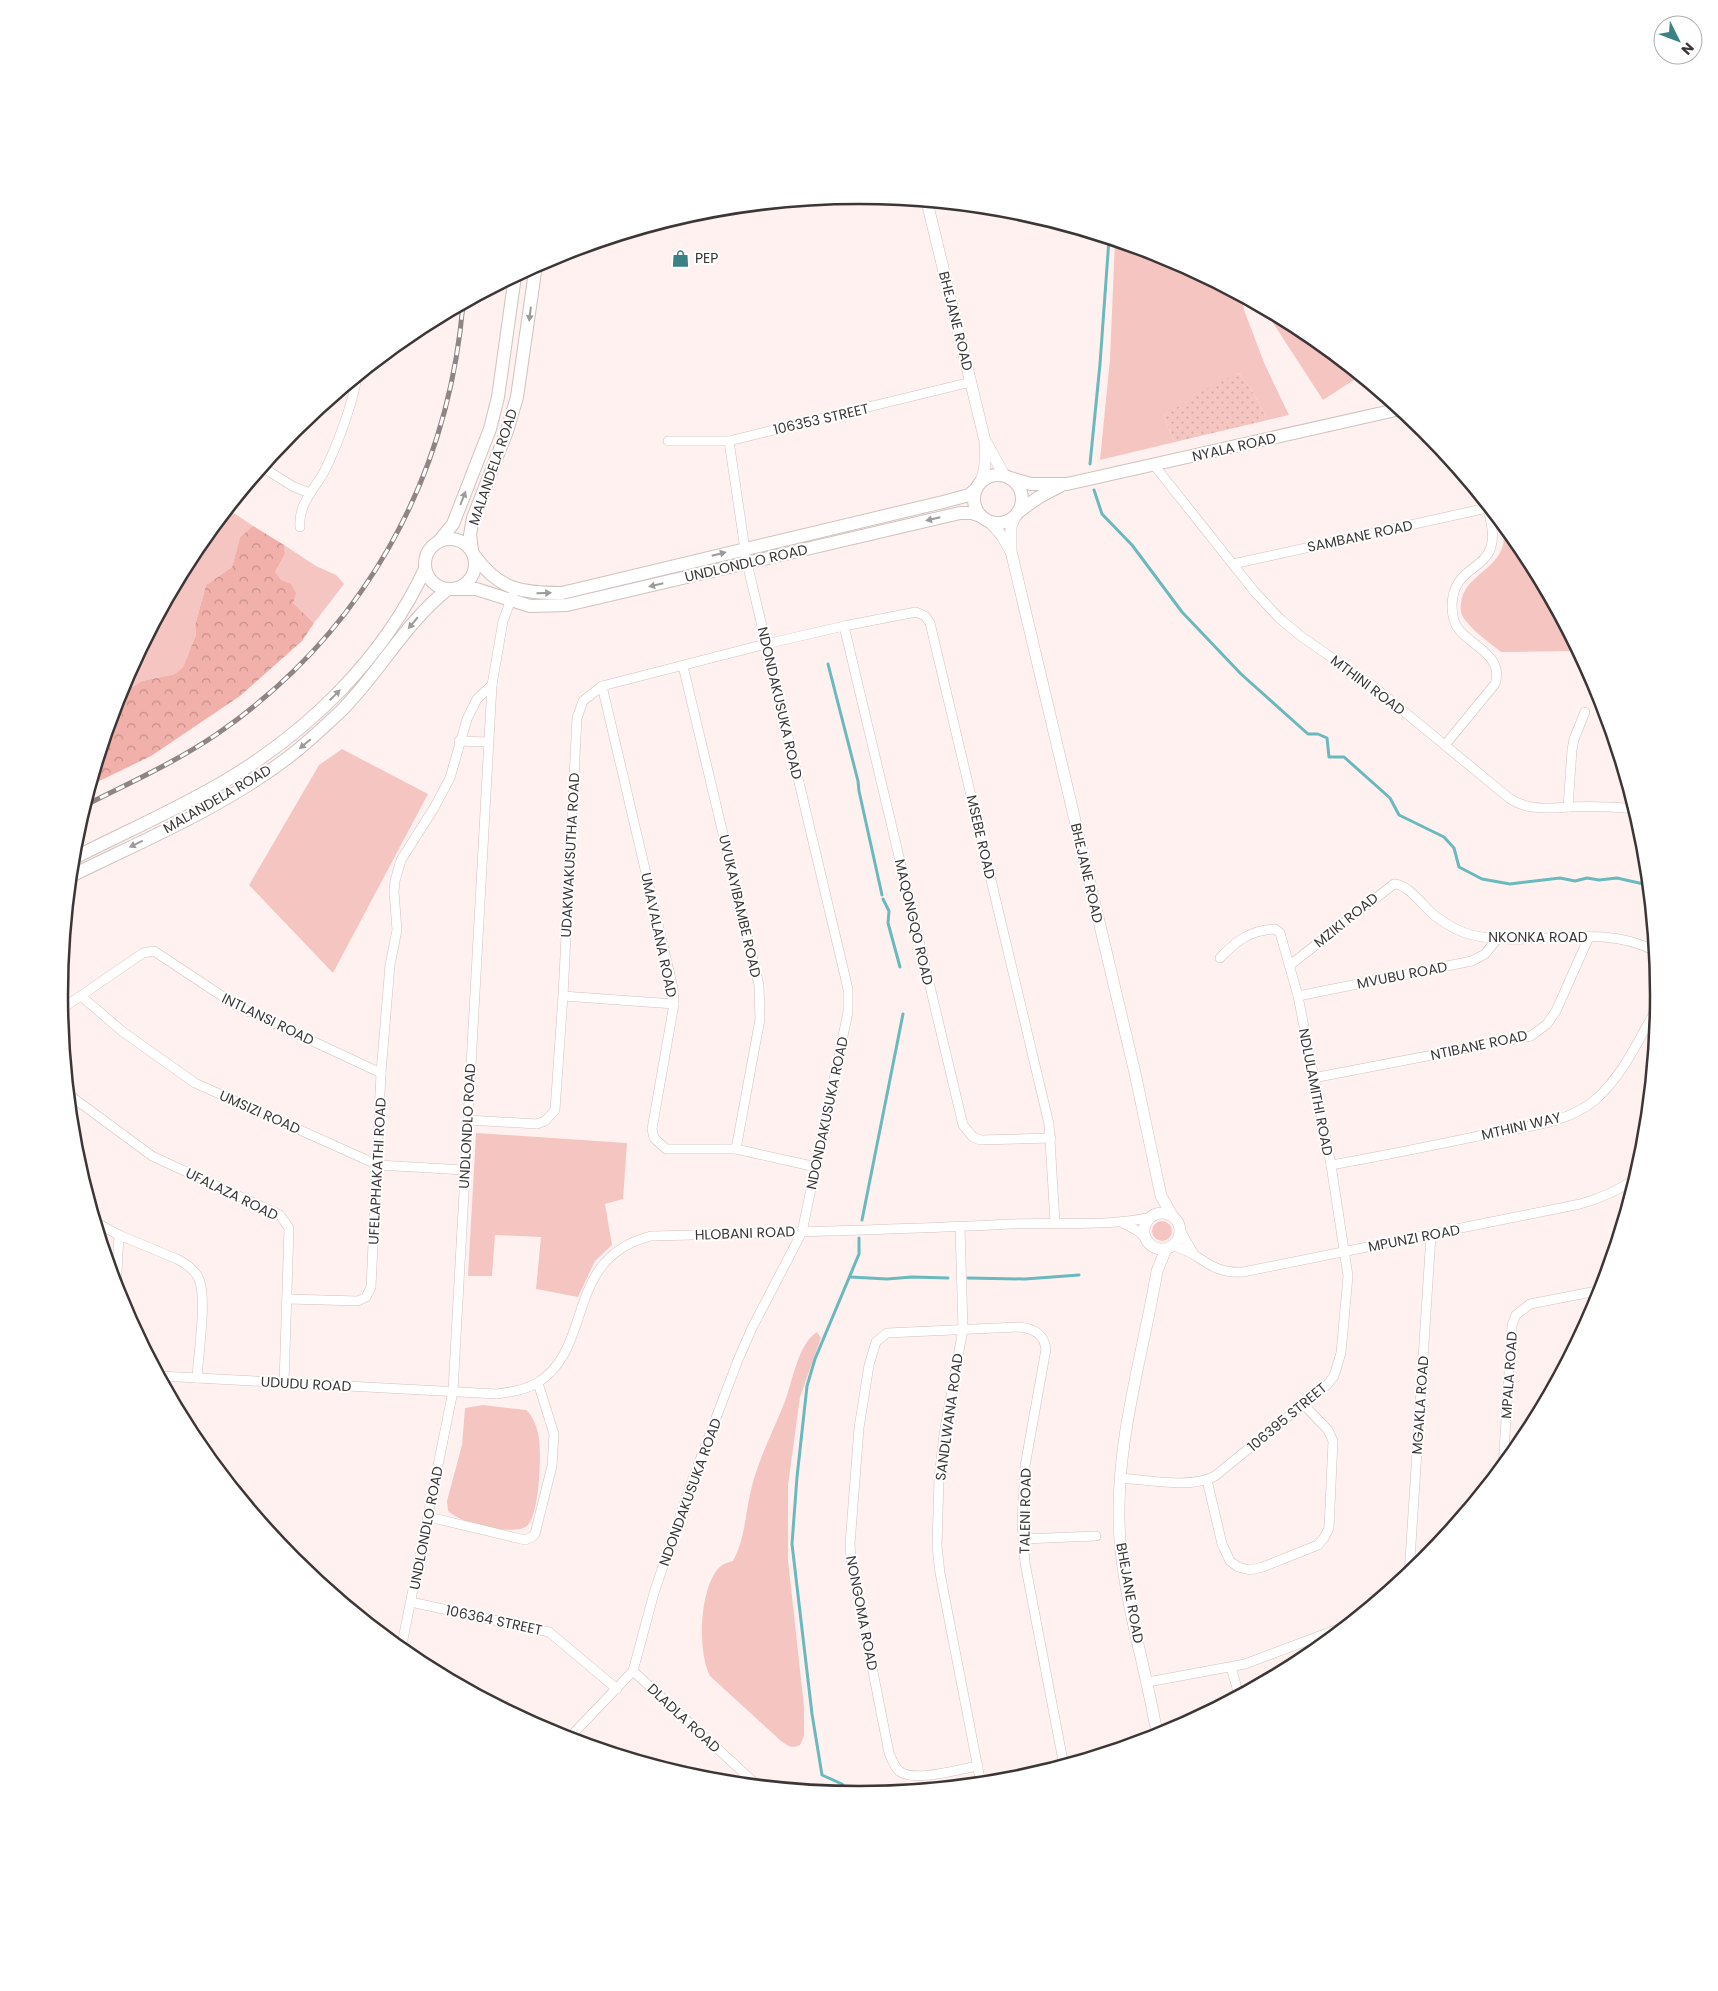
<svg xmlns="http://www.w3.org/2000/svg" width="1718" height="1991" viewBox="0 0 1718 1991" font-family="Poppins,sans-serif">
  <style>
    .grass { fill: #f5c6c1 }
    .forest { fill: url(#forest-crowns) }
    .park { fill: url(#park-dots) }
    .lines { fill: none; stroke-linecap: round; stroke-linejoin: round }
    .stream { stroke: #6ab9bc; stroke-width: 3 }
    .minor-casing { stroke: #cfc2c0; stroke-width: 10 }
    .tertiary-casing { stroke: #cfc2c0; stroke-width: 12 }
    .secondary-casing { stroke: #cfc2c0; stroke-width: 14 }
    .minor { stroke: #fff; stroke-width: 9 }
    .tertiary { stroke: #fff; stroke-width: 11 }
    .secondary { stroke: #fff; stroke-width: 12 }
    .rail-casing { stroke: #8e8584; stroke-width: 5 }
    .rail { stroke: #fff; stroke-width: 3; stroke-dasharray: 9; stroke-linecap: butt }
    .oneway { fill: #9e9b9a }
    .labels { text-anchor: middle; stroke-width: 4; stroke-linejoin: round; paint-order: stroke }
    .poi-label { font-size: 14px; fill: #3c3736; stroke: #fff; text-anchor: start }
    .street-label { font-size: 14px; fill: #3c3736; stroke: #fff }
    .rim { fill: none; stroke: #3c3736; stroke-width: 2.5 }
  </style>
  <defs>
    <pattern id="forest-crowns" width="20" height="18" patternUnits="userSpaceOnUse" patternTransform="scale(1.25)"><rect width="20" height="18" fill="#f1b0a9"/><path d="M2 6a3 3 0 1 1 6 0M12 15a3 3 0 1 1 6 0" fill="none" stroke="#c4908a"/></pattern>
    <pattern id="park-dots" width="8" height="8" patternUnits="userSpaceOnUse" patternTransform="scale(1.25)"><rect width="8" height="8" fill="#f5c6c1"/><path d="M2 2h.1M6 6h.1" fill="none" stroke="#d3aba6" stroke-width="1.8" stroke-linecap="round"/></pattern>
  </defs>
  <rect width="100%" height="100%" fill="#fff1f0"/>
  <!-- grass -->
  <g class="grass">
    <polygon points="1115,241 1166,256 1243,298 1244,310 1265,365 1289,415 1268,420 1252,391 1239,373 1163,416 1175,442 1100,460 1110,359"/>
    <polygon points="1264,309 1304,330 1360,376 1323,400"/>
    <polygon points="228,509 253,526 240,537 232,567 206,585 195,625 196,635 183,667 175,674 142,681 123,693 118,694 194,551"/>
    <path d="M1500,522L1525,551L1578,651L1501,652C1489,642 1475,633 1466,621C1461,616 1460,609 1461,603C1464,576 1497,570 1503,545C1505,538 1502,529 1500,522Z"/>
    <polygon points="284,545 316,566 336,575 344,584 314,623 293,603 275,572 285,554"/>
    <polygon points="342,749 428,794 333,973 249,885 319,765"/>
    <polygon points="476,1133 627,1143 623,1199 605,1204 612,1245 595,1261 578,1297 536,1289 541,1237 495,1235 492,1276 468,1276"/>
    <circle cx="1162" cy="1231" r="10"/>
    <path d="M817,1332L821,1338L800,1397L788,1485V1560L804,1707V1736L800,1745C792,1749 788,1746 781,1741L710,1676C697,1652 699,1583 722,1565C725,1563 730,1562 733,1561C745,1539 745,1515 751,1490C758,1459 774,1430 785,1401C793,1380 798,1344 817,1332Z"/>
    <path d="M483,1405L526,1410C532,1415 536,1425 538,1433C542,1449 540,1515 527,1526C516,1535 473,1526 461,1519C456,1517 452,1514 448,1511L447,1501L462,1445L465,1408Z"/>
  </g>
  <!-- forest -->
  <polygon class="forest" points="253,526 284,545 285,554 275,572 281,580 291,584 296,593 293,603 314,623 302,641 240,696 151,756 91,785 118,694 123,693 142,681 175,674 183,667 196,635 195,625 206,585 232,567 240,537"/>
  <!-- park -->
  <polygon class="park" points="1239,373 1252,391 1268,420 1175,442 1163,416 1216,383"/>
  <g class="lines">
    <!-- stream -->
    <g class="stream">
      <polyline points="1090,464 1100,364 1109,239"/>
      <polyline points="1094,490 1102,514 1132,545 1182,612 1241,674 1308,734 1318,734 1327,738 1329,757 1344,757 1390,798 1399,815 1444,837 1454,848 1459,867 1482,879 1510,884 1560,878 1575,881 1587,878 1599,880 1617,878 1648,885"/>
      <polyline points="828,664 858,781 859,791 882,895"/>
      <polyline points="883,899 889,911 888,923 900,967"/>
      <polyline points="862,1220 903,1014"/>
      <polyline points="851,1277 887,1279 912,1277 948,1278"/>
      <polyline points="968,1278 1025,1279 1079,1275"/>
      <polyline points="851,1795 842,1784 822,1775 812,1714 792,1544 797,1477 807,1386 815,1359 859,1254 859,1238"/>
    </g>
    <defs>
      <g id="minor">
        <polyline points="668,441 729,441 971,382"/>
        <path d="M1154,465L1254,591L1279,618L1302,637L1373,686L1509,798C1528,811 1547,808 1569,807C1590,806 1613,807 1635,809"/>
        <polyline points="262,467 294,487 310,493"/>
        <path d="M300,527C298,504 314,490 324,472C337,446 352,406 357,377"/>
        <polyline points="1233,564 1487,508"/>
        <polyline points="844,626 963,1125 973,1137 980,1140 1051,1138"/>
        <polyline points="683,666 759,985 760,1019 736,1149"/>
        <polyline points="602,686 673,988 674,1004 652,1129 654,1138 666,1149 736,1149 816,1167"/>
        <polyline points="459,741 488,742"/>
        <path d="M1445,745L1495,684C1504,657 1474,647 1460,631C1454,625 1452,614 1452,605C1453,569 1484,570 1491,547C1495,534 1490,518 1487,505"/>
        <polyline points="1568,807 1572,750 1574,739 1585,712"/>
        <path d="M1290,965L1394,884C1407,883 1424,907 1435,916C1446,924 1459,932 1472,935C1532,949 1598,921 1655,951"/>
        <polyline points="81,996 123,1032 195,1083 378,1165 464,1170"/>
        <polyline points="563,996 674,1004"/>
        <polyline points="1298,996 1472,961 1485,954 1498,938"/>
        <polyline points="60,1010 143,953 154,951 237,1006 381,1073"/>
        <polyline points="1313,1078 1531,1036 1547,1024 1556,1011 1589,937"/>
        <polyline points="68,1094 152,1156 280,1215 289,1228 284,1383"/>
        <polyline points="468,1120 537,1124 545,1121 555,1110 563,996 577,718 583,701 602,686 766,644 844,626 916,612 925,616 930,623 1049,1124 1055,1222"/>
        <path d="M1331,1165C1383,1156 1435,1145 1488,1134C1522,1127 1567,1124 1595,1100C1623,1076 1640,1037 1658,1006"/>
        <polyline points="95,1222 119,1235 116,1291"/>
        <polyline points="1123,1223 1138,1231 1147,1240"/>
        <polyline points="960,1227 963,1329 944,1434 939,1478 937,1546 940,1573 981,1784"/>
        <polyline points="1180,1230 1193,1253"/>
        <path d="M119,1235L177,1259C185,1263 193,1268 198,1277C208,1295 198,1355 197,1378"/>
        <path d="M1173,1246C1203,1253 1207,1274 1243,1272L1580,1204C1601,1198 1618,1191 1635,1179"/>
        <polyline points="288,1299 358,1301 366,1297 371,1287 381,1073 390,965 397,930 394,892 395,881 401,860 434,808 450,778 467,719 477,699 492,685"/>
        <polyline points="1595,1308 1596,1291"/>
        <path d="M160,1376L497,1394C511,1392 525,1390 537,1383C595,1348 563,1258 651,1236C771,1233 892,1230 1012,1224C1058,1222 1107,1227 1152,1217"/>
        <polyline points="1503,1467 1512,1325 1516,1315 1530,1304 1602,1290"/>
        <path d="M1121,1478C1148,1480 1191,1489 1215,1476L1327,1385L1334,1376L1341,1353L1348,1276L1331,1165L1298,996L1280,933L1275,929C1250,930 1236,941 1220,958"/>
        <polyline points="1207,1480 1222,1544 1230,1561 1238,1567 1250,1570 1263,1567 1318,1545 1324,1538 1329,1528 1333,1441 1328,1430 1304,1405"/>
        <polyline points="429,1517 525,1540 532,1537 535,1534 552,1466 554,1434 538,1383"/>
        <polyline points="1023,1539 1096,1536"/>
        <polyline points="1409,1575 1431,1235"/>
        <polyline points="411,1602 549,1632 617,1689"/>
        <polyline points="400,1649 403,1639 453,1391 492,685 503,621 515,589"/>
        <polyline points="1231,1667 1239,1695"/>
        <polyline points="633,1671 758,1786"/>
        <polyline points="1148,1682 1245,1664 1346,1626"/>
        <polyline points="568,1739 633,1671 654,1593 689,1489 738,1360 752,1328 802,1232 848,1012 848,989 747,563 729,441"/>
        <path d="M978,1766C959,1769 915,1783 899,1771C894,1766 892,1760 889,1753L851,1560L850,1544L859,1428L869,1365L876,1342L887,1333L1020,1327C1034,1329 1044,1334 1046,1349L1025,1466L1022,1522L1025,1563L1064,1766"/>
      </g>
      <g id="tertiary">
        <path d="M927,202L985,441C985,456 987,471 979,484"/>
        <polyline points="986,442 1004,475"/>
        <polyline points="1015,517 1011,526 1011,551 1135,1073 1161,1196 1173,1217"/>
        <polyline points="990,522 1002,536 1010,550"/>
        <circle cx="1162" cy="1231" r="18"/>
        <path d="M1160,1736L1155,1723C1144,1662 1125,1602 1120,1540C1113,1449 1142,1360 1157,1271L1166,1249"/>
      </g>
      <g id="secondary">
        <circle cx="998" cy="499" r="24"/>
        <polyline points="1010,478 1031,484 1067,484 1400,409"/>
        <polyline points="1018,512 1039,497 1060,486"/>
        <circle cx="450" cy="564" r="25"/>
        <polyline points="440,540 453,524 490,429 498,397 515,276"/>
        <polyline points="472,550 470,535 473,518 507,431 517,397 536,265"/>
        <path d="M474,555C499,590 521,593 562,593L943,502L969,495L976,489"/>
        <polyline points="454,589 476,589 530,606 567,605 960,513 972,513 981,516"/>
        <path d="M72,859C123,833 176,810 225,781C309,731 383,659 425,569"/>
        <path d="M71,876C144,840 224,807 290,756C307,743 324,727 341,711C379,673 405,623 448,589"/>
      </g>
    </defs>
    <!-- minor casing -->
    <use href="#minor" class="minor-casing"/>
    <!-- tertiary casing -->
    <use href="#tertiary" class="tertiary-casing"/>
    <!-- secondary casing -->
    <use href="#secondary" class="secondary-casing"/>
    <!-- minor -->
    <use href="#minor" class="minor"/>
    <!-- tertiary -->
    <use href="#tertiary" class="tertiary"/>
    <!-- secondary -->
    <use href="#secondary" class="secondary"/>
    <defs>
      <path id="rail" d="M84,806C129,783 176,762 217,734C363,633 448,480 463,304"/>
    </defs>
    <!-- rail casing -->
    <use href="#rail" class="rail-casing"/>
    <!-- rail -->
    <use href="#rail" class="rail"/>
  </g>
  <!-- one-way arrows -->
  <defs><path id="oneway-solid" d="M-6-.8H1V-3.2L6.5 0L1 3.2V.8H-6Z" transform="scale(1.25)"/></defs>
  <g class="oneway">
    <use href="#oneway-solid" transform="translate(530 314) rotate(97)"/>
    <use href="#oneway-solid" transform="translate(463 498) rotate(-69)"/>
    <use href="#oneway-solid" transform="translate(933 519) rotate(167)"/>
    <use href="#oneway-solid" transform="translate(719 554) rotate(-14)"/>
    <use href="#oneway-solid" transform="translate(656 585) rotate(167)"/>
    <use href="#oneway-solid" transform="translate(544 593) rotate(-1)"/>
    <use href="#oneway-solid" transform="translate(413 623) rotate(130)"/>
    <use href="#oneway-solid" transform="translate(335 695) rotate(-45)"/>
    <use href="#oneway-solid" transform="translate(305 744) rotate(140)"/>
    <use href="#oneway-solid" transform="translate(136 844) rotate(154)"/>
  </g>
  <!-- icons -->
  <defs>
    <symbol id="shop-bare" viewBox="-9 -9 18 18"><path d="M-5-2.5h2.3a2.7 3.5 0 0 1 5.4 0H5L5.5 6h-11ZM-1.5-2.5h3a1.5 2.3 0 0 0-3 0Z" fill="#3a8285" stroke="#fff" stroke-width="2.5" paint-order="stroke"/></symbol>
  </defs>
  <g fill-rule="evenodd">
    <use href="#shop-bare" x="668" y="246" width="25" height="25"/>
  </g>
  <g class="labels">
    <!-- poi labels -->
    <g class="poi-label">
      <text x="695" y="263">PEP</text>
    </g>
    <!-- street labels -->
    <g class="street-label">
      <text transform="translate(956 321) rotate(76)" y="5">BHEJANE ROAD</text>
      <text transform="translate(821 419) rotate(-13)" y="5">106353 STREET</text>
      <text transform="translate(1234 447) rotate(-13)" y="5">NYALA ROAD</text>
      <text transform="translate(493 467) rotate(-71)" y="5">MALANDELA ROAD</text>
      <text transform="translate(1360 536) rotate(-12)" y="5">SAMBANE ROAD</text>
      <text transform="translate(746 563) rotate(-13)" y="5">UNDLONDLO ROAD</text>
      <text transform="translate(1368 685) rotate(37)" y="5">MTHINI ROAD</text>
      <text transform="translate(780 703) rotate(77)" y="5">NDONDAKUSUKA ROAD</text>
      <text transform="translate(217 799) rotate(-30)" y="5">MALANDELA ROAD</text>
      <text transform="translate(981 837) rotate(77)" y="5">MSEBE ROAD</text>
      <text transform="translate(570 855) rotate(-87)" y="5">UDAKWAKUSUTHA ROAD</text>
      <text transform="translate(1087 873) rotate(77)" y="5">BHEJANE ROAD</text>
      <text transform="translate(740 906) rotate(77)" y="5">UVUKAYIBAMBE ROAD</text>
      <text transform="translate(1346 920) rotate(-39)" y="5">MZIKI ROAD</text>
      <text transform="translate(914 922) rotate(77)" y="5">MAQONGQO ROAD</text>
      <text transform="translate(659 935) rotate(78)" y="5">UMAVALANA ROAD</text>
      <text x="1538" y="942">NKONKA ROAD</text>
      <text transform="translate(1402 975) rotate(-11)" y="5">MVUBU ROAD</text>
      <text transform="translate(268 1019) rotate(26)" y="5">INTLANSI ROAD</text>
      <text transform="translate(1479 1045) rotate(-12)" y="5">NTIBANE ROAD</text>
      <text transform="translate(1316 1092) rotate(79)" y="5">NDLULAMITHI ROAD</text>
      <text transform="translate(260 1112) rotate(24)" y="5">UMSIZI ROAD</text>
      <text transform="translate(827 1113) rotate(-78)" y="5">NDONDAKUSUKA ROAD</text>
      <text transform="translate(467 1126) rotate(-87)" y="5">UNDLONDLO ROAD</text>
      <text transform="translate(1521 1126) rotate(-13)" y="5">MTHINI WAY</text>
      <text transform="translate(377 1171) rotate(-87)" y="5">UFELAPHAKATHI ROAD</text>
      <text transform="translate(232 1194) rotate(26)" y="5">UFALAZA ROAD</text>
      <text transform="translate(745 1233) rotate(-2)" y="5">HLOBANI ROAD</text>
      <text transform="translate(1414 1238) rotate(-11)" y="5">MPUNZI ROAD</text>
      <text transform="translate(1509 1375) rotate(-86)" y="5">MPALA ROAD</text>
      <text transform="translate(306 1384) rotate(3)" y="5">UDUDU ROAD</text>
      <text transform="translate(1420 1405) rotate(-86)" y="5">MGAKLA ROAD</text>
      <text transform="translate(949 1417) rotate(-82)" y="5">SANDLWANA ROAD</text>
      <text transform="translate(1287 1417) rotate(-40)" y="5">106395 STREET</text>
      <text transform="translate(690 1492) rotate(-70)" y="5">NDONDAKUSUKA ROAD</text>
      <text transform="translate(1025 1511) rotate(-89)" y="5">TALENI ROAD</text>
      <text transform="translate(426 1528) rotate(-79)" y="5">UNDLONDLO ROAD</text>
      <text transform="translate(1130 1593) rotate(80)" y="5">BHEJANE ROAD</text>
      <text transform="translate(862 1613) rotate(79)" y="5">NONGOMA ROAD</text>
      <text transform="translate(494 1620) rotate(12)" y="5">106364 STREET</text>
      <text transform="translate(684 1718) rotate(43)" y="5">DLADLA ROAD</text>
    </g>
  </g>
  <!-- crop -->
  <path d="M0 0H1718V1991H0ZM68 995a791 791 0 1 1 1582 0a791 791 0 1 1-1582 0Z" fill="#fff" fill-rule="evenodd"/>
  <path class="rim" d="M68 995a791 791 0 1 1 1582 0a791 791 0 1 1-1582 0Z"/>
  <!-- north arrow -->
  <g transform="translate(1678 40) rotate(132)"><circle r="24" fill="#ffffff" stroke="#b1afaf"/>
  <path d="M0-4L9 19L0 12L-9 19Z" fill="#3a8285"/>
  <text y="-8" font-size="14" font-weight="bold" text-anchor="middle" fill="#3c3736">N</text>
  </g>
</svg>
